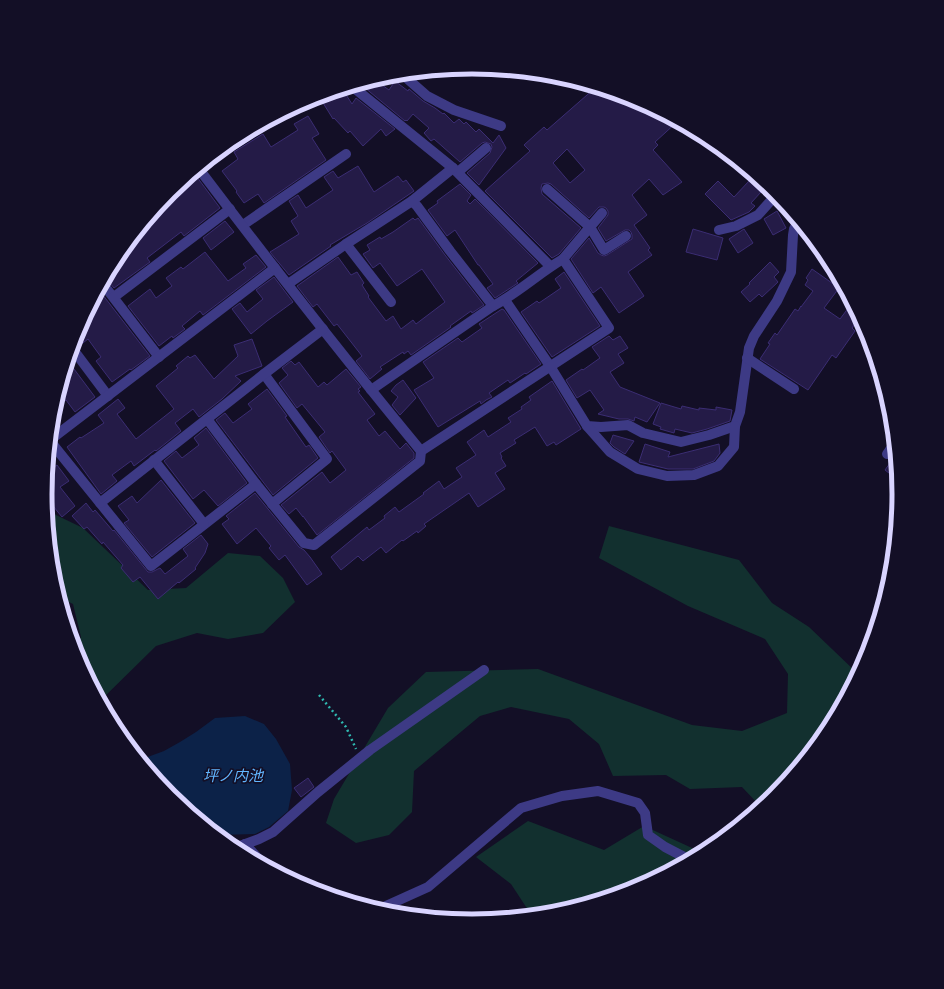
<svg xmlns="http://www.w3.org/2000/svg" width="944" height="989" viewBox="0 0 944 989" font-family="'Asap Condensed','Noto Sans JP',sans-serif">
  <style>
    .green { fill: #12302f }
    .water { fill: #0c2248 }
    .building { fill: #241b47; stroke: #3b2d73; fill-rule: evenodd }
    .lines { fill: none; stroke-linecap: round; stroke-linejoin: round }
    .path { stroke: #2fb8b0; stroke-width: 2.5; stroke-dasharray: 2 3; stroke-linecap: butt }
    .minor { stroke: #3d3a85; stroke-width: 10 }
    .labels { text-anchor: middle; stroke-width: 3.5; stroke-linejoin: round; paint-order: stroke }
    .water-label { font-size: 15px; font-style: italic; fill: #62b6ff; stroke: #130f26 }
    .rim { fill: none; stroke: #d9d4ff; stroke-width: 5 }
  </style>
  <rect width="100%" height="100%" fill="#130f26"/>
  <!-- green -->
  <g class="green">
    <polygon points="46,509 56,515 83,528 148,590 186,588 228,553 260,556 283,578 295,602 263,633 228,639 197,633 156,646 100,701 77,658 74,648 81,637 73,604 59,597 53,578"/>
    <polygon points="609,526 739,560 772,603 809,627 856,672 850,688 827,732 774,797 761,807 742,787 690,789 666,775 613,776 599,744 569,719 511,707 480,716 414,771 412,812 389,835 356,843 326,823 334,799 388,708 426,672 538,669 692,725 742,731 787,713 788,674 765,639 688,606 599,558"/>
    <polygon points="528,821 604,850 644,826 703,853 635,889 555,913 532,916 511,884 476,857"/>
  </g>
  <!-- water -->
  <polygon class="water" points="245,716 264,724 276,739 290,764 292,790 288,811 269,827 255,834 217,835 170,796 142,762 145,758 164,751 180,742 196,732 215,718"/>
  <!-- building -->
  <g class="building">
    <polygon points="375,80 389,90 395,81 408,91 409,89 423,101 435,108 443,114 444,113 454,123 459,119 464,124 466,122 476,132 479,129 493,143 499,135 506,148 479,185 467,173 490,153 492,147 491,144 485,142 482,143 460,162 434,139 431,141 424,133 429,128 413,114 407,121 406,120 405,121 364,87 368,82"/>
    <path d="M595,88L636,100L677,122L655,142L658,145L653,150L682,182L663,195L649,179L632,195L647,215L634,225L650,248L648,250L652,255L628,272L644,296L619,313L601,287L593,293L571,259L589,238L598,253L601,255L604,256L607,255L632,239V235L631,232L629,230H625L606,241L598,228L608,215V211L606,208L604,207H599L589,218L551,184L548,183L542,184L541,188L542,194L581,228L559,254L552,258L485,191L530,151L524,145L544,127L547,130ZM567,149L585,170L570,183L553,163Z"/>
    <polygon points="343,90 352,104 356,98 395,129 386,136 381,129 363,146 350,131 348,133 334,118 333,119 320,98 325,95"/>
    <polygon points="308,116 319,134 312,138 326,160 264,203 258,194 244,203 236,192 237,191 222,171 238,159 234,152 263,134 271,147 298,130 294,124"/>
    <polygon points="358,166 374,192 398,176 403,182 406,180 414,191 367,223 330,245 331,246 289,275 270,252 299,234 291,221 298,216 289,201 298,195 306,208 333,190 324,177 333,171 338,178"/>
    <polygon points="194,173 220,208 184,236 181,232 147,258 150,262 114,288 106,278 117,257 170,192"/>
    <polygon points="718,181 734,197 749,181 761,192 751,203 755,206 749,212 731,220 705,194"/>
    <polygon points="460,184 471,195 467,201 470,204 475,199 538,263 516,281 518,283 495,298 487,288 493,284 479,265 478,265 455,230 447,236 428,210 438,203 437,201"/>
    <polygon points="777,211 786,228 773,235 764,219"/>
    <polygon points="413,218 415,220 418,218 445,255 484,305 472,313 471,311 450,326 451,327 411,355 408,351 404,354 403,352 380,367 382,369 370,379 356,361 362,356 337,324 334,326 317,304 313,307 297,286 338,257 351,275 357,272 364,283 362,285 369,296 368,297 386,321 393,316 401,329 413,320 416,324 445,302 422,269 397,286 380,263 373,268 363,254 370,250 367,245 380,237 381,239 393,232"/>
    <polygon points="225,221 234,232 211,250 203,238"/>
    <polygon points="693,229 723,238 717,260 686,252"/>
    <polygon points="744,229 753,243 738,253 729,239"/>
    <polygon points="205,252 228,281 246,268 243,264 256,255 266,267 203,315 200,311 182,326 185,329 173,338 172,336 159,346 128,306 150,289 156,298 172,286 166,278 181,267 183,269"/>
    <polygon points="770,262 779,272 774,277 778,282 762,297 759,294 750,302 741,292 750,284 749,283"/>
    <polygon points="812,269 839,288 824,308 840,319 849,307 856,312 859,318 852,328 855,331 836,358 832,355 808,390 760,359 770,344 768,343 775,333 777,335 795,309 798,311 801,306 801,307 813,291 805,285 808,280 806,278"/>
    <polygon points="564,272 600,326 552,357 521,312 537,301 539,303 561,288 555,279"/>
    <polygon points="274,277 293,302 267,321 251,334 232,309 240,303 247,312 263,299 256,290"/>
    <polygon points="99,290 150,356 131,370 130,369 112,382 96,361 101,357 88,339 79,346 74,342 78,331"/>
    <polygon points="502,309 504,310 541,364 526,374 525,373 510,383 508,380 489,393 492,397 486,400 481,404 480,401 438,427 414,390 434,378 423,362 458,338 462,342 482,328 479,324"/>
    <polygon points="609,336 613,340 620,336 628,348 618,354 624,363 610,372 620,387 660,403 647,422 635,417 634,421 628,419 619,419 598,414 604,410 590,390 577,398 566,380 582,369 583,370 600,358 592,347"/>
    <polygon points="252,339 262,366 235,376 241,381 222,399 199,417 193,409 175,423 181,431 156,451 155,450 134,466 131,461 112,475 117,481 101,494 67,447 80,437 81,438 104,423 98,415 118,399 125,408 117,414 136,439 174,409 156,386 178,368 176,366 188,356 190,358 195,355 214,379 238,356 234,345"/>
    <polygon points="68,361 95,397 75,412 66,400 54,408"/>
    <polygon points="291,361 295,365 299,362 318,387 324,382 327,385 346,369 361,387 358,389 360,391 358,392 375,414 367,420 379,436 385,431 400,449 406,443 414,453 414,458 317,535 303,516 303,517 296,508 289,514 281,505 322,472 330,483 346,470 332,451 330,453 319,437 325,432 302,404 297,408 279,383 288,375 282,368"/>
    <polygon points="403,380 416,398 400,415 392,405 398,397 391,391 396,385"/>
    <polygon points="552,381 581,429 556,445 554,442 547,446 535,427 514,440 516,443 500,453 502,457 501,458 506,466 495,473 505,489 478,507 469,493 424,524 426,526 418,533 417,531 403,541 402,540 386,553 381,547 363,561 358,556 341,570 331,557 367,527 369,530 385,518 384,516 395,507 399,512 424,494 423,493 439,481 444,489 462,477 456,468 476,455 467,442 484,430 488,437 511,422 508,418 522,409 521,407 531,400 529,397"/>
    <polygon points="267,389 287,416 285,417 306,447 309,445 318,458 273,495 216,420 225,413 233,423 252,409 248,404"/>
    <polygon points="661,403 681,409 682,406 699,410 699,408 716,410 716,407 732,410 730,421 707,429 692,433 675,429 674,433 660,429 661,427 653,424"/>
    <polygon points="206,428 247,483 218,506 204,490 193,499 164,461 176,451 182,458 199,445 194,438"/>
    <polygon points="613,435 634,441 625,454 614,447 610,443"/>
    <polygon points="645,444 670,452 668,457 719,444 720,453 714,461 693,469 668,469 639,462"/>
    <polygon points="895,456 896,465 898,480 885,470"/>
    <polygon points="57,465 69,481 60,487 75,506 62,517 49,501 51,499 45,491 47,472"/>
    <polygon points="161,480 195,523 152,557 124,523 129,520 118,506 132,496 137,503"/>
    <polygon points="255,493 299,547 304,550 310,557 322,574 307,585 285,555 279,560 269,548 271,546 256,528 237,544 222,524 229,519 226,516"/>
    <polygon points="86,503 93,512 95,510 113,531 114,530 148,572 152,572 160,568 165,574 188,556 183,549 201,535 208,544 205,553 195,568 196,569 179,583 178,582 158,599 140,577 133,582 121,568 123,565 103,542 102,544 87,527 84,529 72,516"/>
    <polygon points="308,778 314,787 301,797 294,788"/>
  </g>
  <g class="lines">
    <!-- path -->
    <polyline class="path" points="319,695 346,727 356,749"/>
    <!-- minor -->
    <g class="minor">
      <polyline points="402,74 427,96 454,110 501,126"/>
      <polyline points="353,87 453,168 550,266"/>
      <polyline points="214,157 279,116"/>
      <polyline points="458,172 486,148"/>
      <polyline points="547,189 590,227 604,250 626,236"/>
      <polyline points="412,201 417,206 450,251 493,306"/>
      <polyline points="243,225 346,154"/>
      <polyline points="719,230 736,226 758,215 776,195"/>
      <polyline points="346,244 391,302"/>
      <polyline points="563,259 590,227 602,213"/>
      <polyline points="103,284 159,357"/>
      <polyline points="288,284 346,244 412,201 453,168"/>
      <polyline points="114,297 230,209"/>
      <polyline points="505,300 550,366 587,426 601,427 628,425 643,433 681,442 709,435 735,426 740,412 749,348 754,336 777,301 791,272 793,235 794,229 798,222"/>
      <polyline points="863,331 865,328"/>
      <polyline points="72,348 108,396"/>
      <polyline points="747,358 794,389"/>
      <polyline points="264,374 327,459 272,504"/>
      <path d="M371,390L493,306C518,293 539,273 563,259L609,328L421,451"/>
      <polyline points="207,419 256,484"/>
      <polyline points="587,426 610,452 638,469 667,476 694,475 718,466 734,447 735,426"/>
      <polyline points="50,440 275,268"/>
      <path d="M50,441L151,566L256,484L304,543L314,545L420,461L421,451C345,359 271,264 199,169"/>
      <polyline points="887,454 894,444"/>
      <polyline points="154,460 204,524"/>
      <polyline points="100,503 264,374 323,329"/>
      <polyline points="245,844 264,865"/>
      <polyline points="229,845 240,846 259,839 273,832 318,792 370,750 484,670"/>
      <polyline points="377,910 428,887 521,808 562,796 598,791 638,803 645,813 648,835 665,847 690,860"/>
    </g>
  </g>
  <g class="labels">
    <!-- water labels -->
    <g class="water-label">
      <text x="233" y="781">坪ノ内池</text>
    </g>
  </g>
  <!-- crop -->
  <path d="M0 0H944V989H0ZM52 494a420 420 0 1 1 840 0a420 420 0 1 1-840 0Z" fill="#130f26" fill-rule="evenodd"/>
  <path class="rim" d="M52 494a420 420 0 1 1 840 0a420 420 0 1 1-840 0Z"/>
</svg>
